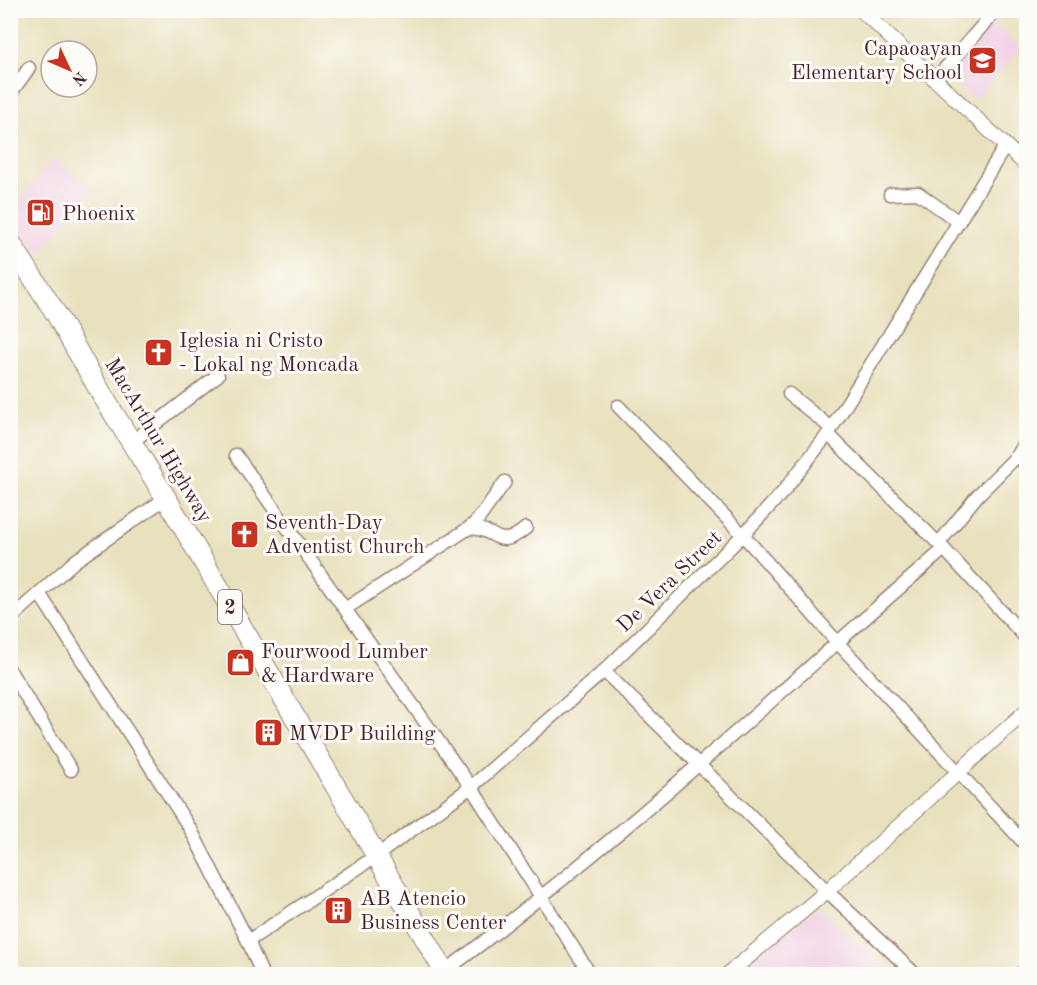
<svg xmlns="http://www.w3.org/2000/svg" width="1037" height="985" viewBox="0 0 1037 985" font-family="'Old Standard TT',serif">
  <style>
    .built { fill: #f1d0e4 }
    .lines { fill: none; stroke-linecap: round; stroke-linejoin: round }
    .minor-casing { stroke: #998074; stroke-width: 15 }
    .tertiary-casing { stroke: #998074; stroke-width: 16 }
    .trunk-casing { stroke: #998074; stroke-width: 22 }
    .minor { stroke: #fff; stroke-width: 12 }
    .tertiary { stroke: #fff; stroke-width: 14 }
    .trunk { stroke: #fff; stroke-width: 20 }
    .labels { text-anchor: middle; stroke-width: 6; stroke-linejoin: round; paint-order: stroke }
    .shield { fill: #fdfcf7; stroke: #806168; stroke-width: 1.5 }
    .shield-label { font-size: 20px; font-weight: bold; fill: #4a1f2b }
    .poi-label { font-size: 21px; fill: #4a1f2b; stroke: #fdfcf7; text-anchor: start }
    .street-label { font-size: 21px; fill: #4a1f2b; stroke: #fdfcf7 }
  </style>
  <rect width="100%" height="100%" fill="#fdfcf7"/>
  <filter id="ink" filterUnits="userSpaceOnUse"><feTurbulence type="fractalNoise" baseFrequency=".0167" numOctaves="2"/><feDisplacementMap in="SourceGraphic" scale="12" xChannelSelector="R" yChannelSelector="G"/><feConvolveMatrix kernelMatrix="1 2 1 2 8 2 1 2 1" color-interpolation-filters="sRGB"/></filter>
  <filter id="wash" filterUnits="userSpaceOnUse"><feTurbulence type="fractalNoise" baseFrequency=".008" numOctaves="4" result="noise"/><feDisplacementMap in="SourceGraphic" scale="24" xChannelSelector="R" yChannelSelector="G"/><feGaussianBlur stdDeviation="1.35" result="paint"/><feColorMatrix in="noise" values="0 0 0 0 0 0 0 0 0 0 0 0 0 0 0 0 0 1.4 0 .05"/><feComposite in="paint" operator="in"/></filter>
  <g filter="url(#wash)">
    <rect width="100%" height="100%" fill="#e8e1be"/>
    <!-- built -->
    <g class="built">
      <polygon points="991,21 1021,48 975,100 945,73"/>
      <polygon points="52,158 94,190 37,256 11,213"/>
      <polygon points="818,907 891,974 735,974"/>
    </g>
  </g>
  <g filter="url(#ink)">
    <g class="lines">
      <defs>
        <g id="minor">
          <polyline points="935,80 996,10"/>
          <polyline points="10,94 29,68"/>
          <polyline points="890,194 918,193 959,222"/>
          <polyline points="789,394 831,428"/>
          <polyline points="618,406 743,535 837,642 1026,845"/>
          <polyline points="828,434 944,549 1026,638"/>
          <polyline points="1026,441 1018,455 1026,465"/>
          <polyline points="132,442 218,375"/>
          <polyline points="236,455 471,787 590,974"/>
          <path d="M469,528C498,528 496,553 526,528"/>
          <polyline points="939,543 977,496 1018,455"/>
          <polyline points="39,593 191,830 248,941 262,974"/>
          <polyline points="345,609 469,528 477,521 505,482"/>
          <polyline points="10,619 75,561 166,498"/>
          <polyline points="10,671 71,770"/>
          <polyline points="604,671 827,891 915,974"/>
          <polyline points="248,941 376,856 471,787 604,671 743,535 783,492 828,434 1006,145"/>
          <path d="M441,974C618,843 778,693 944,549"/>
          <polyline points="1021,974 1026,969"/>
        </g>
        <g id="tertiary">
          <polyline points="861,10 1026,165"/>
          <polyline points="728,974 827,891 1026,711"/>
        </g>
        <polyline id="trunk" points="10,242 55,312 104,398 166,498 446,974"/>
      </defs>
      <!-- minor casing -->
      <use href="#minor" class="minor-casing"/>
      <!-- tertiary casing -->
      <use href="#tertiary" class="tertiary-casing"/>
      <!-- trunk casing -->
      <use href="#trunk" class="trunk-casing"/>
      <!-- minor -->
      <use href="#minor" class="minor"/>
      <!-- tertiary -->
      <use href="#tertiary" class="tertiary"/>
      <!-- trunk -->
      <use href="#trunk" class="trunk"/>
    </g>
  </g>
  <!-- icons -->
  <defs>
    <symbol id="school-square" viewBox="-11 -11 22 22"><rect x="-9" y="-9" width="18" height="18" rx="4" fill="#c8321e" stroke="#fdfcf7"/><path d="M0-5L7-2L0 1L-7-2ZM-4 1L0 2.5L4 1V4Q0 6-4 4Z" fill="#fff"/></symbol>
    <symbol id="fuel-square" viewBox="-11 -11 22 22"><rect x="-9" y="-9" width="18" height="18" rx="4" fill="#c8321e" stroke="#fdfcf7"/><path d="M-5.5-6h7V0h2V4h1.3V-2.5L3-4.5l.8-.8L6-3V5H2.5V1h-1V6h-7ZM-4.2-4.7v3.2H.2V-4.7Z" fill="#fff"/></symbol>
    <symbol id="church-square" viewBox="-11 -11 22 22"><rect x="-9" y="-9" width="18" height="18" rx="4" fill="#c8321e" stroke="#fdfcf7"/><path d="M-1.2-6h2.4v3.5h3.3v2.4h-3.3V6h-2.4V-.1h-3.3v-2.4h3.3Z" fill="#fff"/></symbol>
    <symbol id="shop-square" viewBox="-11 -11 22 22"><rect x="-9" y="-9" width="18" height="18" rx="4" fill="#c8321e" stroke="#fdfcf7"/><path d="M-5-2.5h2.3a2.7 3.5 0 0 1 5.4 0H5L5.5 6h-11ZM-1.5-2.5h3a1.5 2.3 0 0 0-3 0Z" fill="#fff"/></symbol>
    <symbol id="building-square" viewBox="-11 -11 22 22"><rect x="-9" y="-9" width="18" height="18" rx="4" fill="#c8321e" stroke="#fdfcf7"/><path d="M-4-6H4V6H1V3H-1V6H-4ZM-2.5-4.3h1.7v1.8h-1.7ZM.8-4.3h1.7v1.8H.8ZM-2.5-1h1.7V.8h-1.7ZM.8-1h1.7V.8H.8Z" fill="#fff"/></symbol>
  </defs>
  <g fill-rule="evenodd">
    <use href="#school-square" x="966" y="44" width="33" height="33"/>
    <use href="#fuel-square" x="24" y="196" width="33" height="33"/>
    <use href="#church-square" x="142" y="336" width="33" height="33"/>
    <use href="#church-square" x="228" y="518" width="33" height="33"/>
    <use href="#shop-square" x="224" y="646" width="33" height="33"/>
    <use href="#building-square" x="252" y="716" width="33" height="33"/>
    <use href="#building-square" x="322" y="894" width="33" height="33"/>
  </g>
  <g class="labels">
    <!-- shield labels -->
    <rect class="shield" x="218" y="590" width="24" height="34" rx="4.5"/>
    <g class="shield-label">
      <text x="230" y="614">2</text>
    </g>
    <!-- poi labels -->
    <g class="poi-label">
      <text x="962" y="55" text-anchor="end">Capaoayan<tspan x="962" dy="24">Elementary School</tspan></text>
      <text x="62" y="220">Phoenix</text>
      <text x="179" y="347">Iglesia ni Cristo<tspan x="179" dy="24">- Lokal ng Moncada</tspan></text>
      <text x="265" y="529">Seventh-Day<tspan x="265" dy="24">Adventist Church</tspan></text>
      <text x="261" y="658">Fourwood Lumber<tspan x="261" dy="24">&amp; Hardware</tspan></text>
      <text x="289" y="740">MVDP Building</text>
      <text x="360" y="905">AB Atencio<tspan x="360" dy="24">Business Center</tspan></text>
    </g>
    <!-- street labels -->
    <g class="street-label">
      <text transform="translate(159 440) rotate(59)" y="7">MacArthur Highway</text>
      <text transform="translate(669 581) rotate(-44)" y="7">De Vera Street</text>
    </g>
  </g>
  <!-- margin -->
  <rect width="1037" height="985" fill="none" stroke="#fdfcf7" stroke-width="36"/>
  <!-- north arrow -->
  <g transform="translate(69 69) rotate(134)"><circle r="28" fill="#fdfcf7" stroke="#b5a4a5" stroke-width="1.5"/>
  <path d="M0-4.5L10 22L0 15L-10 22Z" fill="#c8321e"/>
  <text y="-9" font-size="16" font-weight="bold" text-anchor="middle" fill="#4a1f2b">N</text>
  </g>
</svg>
